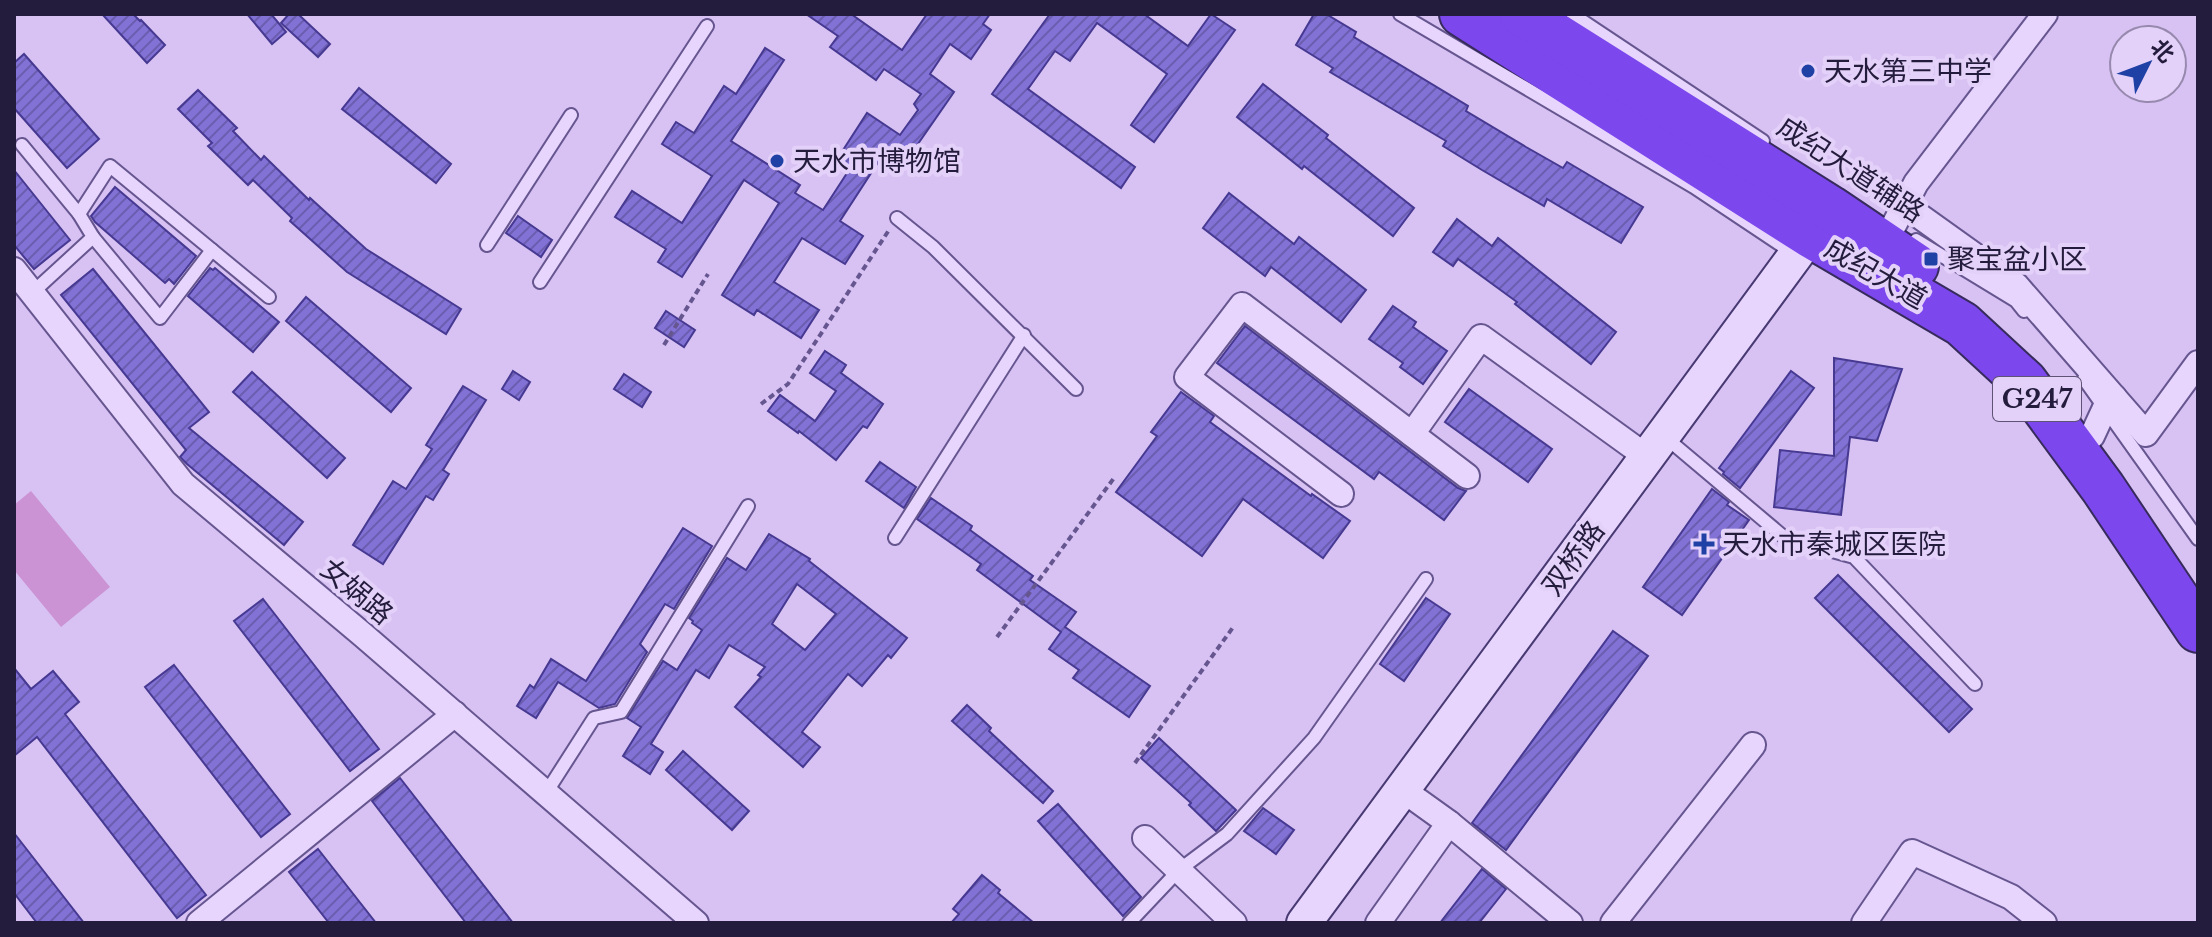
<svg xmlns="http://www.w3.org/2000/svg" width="2212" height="937" viewBox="0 0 2212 937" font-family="'Libre Baskerville','Noto Sans SC',serif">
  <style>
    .green { fill: #cb93d3 }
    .building { fill: url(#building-hatch); stroke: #463991; stroke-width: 2; fill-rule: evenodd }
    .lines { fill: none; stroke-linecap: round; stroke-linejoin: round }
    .lane-casing { stroke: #66568f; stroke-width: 16 }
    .street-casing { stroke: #66568f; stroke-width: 28 }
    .secondary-casing { stroke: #473971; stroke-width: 38 }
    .highway-casing { stroke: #362b5c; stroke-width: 48 }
    .path { stroke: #66568f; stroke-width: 4; stroke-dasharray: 6 4; stroke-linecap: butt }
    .lane { stroke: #e7d5fd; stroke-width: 12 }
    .street { stroke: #e7d5fd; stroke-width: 24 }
    .secondary { stroke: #e7d5fd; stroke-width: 34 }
    .highway { stroke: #7c47ec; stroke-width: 44 }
    .poi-dot { fill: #1f40a5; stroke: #e4d1f9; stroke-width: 3 }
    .labels { text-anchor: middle; stroke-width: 8; stroke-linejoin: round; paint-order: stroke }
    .shield { fill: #e4d1f9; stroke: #5e5275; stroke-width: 2 }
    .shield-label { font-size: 26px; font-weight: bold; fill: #241c3d }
    .poi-label { font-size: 28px; fill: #241c3d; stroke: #e4d1f9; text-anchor: start }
    .street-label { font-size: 28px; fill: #241c3d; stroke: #e4d1f9 }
  </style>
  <defs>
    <pattern id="building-hatch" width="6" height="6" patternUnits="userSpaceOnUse" patternTransform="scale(2)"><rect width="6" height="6" fill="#8372d6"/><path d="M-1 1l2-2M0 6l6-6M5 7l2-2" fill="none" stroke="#6b5daf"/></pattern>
  </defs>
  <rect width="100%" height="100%" fill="#d8c1f3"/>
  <!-- green -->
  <polygon class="green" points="31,491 110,587 61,627 14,570 14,505"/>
  <!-- building -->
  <g class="building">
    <polygon points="102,14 133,14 140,21 141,20 165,45 147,63"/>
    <polygon points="247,14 271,14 286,32 272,44"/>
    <polygon points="289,14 298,14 330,44 318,57 281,23"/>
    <polygon points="806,14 851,14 902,50 927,14 990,14 983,24 991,30 971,59 950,44 930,74 954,92 897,174 879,161 840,221 863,236 845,264 802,238 774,282 819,310 801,338 757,310 754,315 722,295 779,203 744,180 682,277 658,262 666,249 615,217 632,191 682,223 712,176 662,144 676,122 694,133 724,86 736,94 765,48 784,60 731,141 800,185 795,193 823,210 849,170 836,161 867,113 900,135 918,110 914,104 921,94 884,69 876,80 830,47 838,36"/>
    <polygon points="1050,14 1144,14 1188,46 1211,14 1235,30 1154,142 1131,125 1167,74 1097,23 1070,61 1055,51 1028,89 1135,167 1121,188 992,94"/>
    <polygon points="1314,14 1326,14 1356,32 1354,37 1468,106 1466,111 1526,147 1563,168 1567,162 1643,207 1621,243 1547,199 1544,206 1482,170 1443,146 1446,141 1330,72 1333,68 1296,45"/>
    <polygon points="24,54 99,139 67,168 14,108 14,63"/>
    <polygon points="1263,84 1328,135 1326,138 1414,208 1393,236 1304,166 1302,169 1237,117"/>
    <polygon points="359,88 451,164 436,183 342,109"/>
    <polygon points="198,90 237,128 233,131 261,160 264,156 309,200 310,198 366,249 461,309 446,334 347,272 290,221 292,218 253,180 248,185 208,146 212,143 178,109"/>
    <polygon points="14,170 70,240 34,269 14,245"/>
    <polygon points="115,187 196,256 174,284 169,279 165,283 95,222 91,216"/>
    <polygon points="1229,193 1294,244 1299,237 1366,290 1341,322 1271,267 1265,276 1203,228"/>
    <polygon points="518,216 552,240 541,257 506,233"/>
    <polygon points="1457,219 1492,246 1498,238 1616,332 1591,364 1515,304 1517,302 1458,259 1453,266 1433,252"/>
    <polygon points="210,268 213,270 215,268 279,322 253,352 188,296"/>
    <polygon points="93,269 209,412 189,428 303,522 284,545 187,464 180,457 186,450 61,295"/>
    <polygon points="306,297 411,388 391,412 286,321"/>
    <polygon points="1393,306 1416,322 1413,327 1447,351 1423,384 1400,367 1403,363 1369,339"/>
    <polygon points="666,311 695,330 684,347 655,328"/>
    <polygon points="1245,326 1458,488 1466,491 1444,520 1379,472 1374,479 1217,363"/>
    <polygon points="825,351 846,365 841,373 883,404 867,428 863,426 836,460 799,431 798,433 768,411 780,395 815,421 836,391 810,373"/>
    <polygon points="1834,358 1902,369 1877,441 1850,437 1841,515 1774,507 1780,450 1834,456"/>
    <polygon points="513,371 530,382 519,400 502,389"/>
    <polygon points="1791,371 1814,388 1740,488 1723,474 1724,472 1719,468"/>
    <polygon points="252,372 345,458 327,478 233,392"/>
    <polygon points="624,374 651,392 642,407 614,389"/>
    <polygon points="463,386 486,400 443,470 449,474 433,500 426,496 383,564 353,545 393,481 406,489 432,449 426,445"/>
    <polygon points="1469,389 1552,449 1528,482 1445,422"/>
    <polygon points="1181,392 1214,416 1210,422 1311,496 1312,494 1350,521 1323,558 1243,499 1202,556 1116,492 1157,436 1151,432"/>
    <polygon points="880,462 916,487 904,508 866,481"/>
    <polygon points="1712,489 1729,502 1727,505 1749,520 1682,615 1643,587"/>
    <polygon points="931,498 972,526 970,530 1033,576 1030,580 1076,612 1065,627 1150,686 1129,717 1073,678 1079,670 1049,649 1061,632 977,570 981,564 917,519"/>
    <polygon points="683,528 712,546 674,609 665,604 640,644 647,652 615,704 599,708 558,682 536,718 517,706 530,685 534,688 551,659 586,681"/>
    <path d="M769,534L810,559L809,561L907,638L891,658L888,655L862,686L848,674L802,732L820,747L803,767L735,707L761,677L758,675L765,667L729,645L709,678L696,670L651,744L663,752L650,774L623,756L641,727L627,718L663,661L677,670L702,630L692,623L693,621L689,618L727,558L746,570ZM797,584L836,614L805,650L772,624Z"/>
    <polygon points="1838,575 1972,709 1949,732 1815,598"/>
    <polygon points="1426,598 1450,614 1404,681 1380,664"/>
    <polygon points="263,599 379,749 350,771 234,621"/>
    <polygon points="1613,631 1648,656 1506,850 1472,823"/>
    <polygon points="174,665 290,814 261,837 145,687"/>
    <polygon points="14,668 31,689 53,671 79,702 65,714 206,895 177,918 37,737 14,756"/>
    <polygon points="967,705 991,728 989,731 1053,791 1043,803 952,721"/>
    <polygon points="1159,738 1236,810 1216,831 1189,805 1191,803 1141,758"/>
    <polygon points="683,751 749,811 732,830 666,770"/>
    <polygon points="400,778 513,923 466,923 372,801"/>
    <polygon points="1058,804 1141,897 1123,916 1038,821"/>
    <polygon points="1263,808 1294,830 1276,854 1244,831"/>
    <polygon points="14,833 84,923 37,923 14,893"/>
    <polygon points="318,849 376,923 329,923 289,872"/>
    <polygon points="1482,869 1506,889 1479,923 1440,923"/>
    <polygon points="982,875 1000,890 998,893 1034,923 951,923 959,914 953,909"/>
  </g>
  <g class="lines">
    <defs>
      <g id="lane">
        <polyline points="1400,14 1694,187 1793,253"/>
        <polyline points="1572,14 1763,141"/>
        <polyline points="22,145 79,214"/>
        <polyline points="897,218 933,247 1076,389"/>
        <polyline points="93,237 160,318 212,250"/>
        <polyline points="1916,240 2016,301 2024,311"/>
        <polyline points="487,245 571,115"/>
        <polyline points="540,282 707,26"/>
        <polyline points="32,293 93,237 79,214 110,166 269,297"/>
        <polyline points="2084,379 2198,539"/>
        <polyline points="1665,437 1785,538 1854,557 1975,684"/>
        <polyline points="895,538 1024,335"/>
        <polyline points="546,793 594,718 621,712 748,506"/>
        <polyline points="1129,923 1179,870 1227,834 1314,738 1426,579"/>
      </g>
      <g id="street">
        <polyline points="1904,205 2016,285 2146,434 2198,363"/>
        <polyline points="1884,244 1916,183 2045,14"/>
        <polyline points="14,270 183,484 363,635 696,923"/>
        <polyline points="1412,434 1481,337 1647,457"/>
        <polyline points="2092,436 2105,408 2114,397"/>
        <polyline points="1341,494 1187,377 1242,305 1467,476"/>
        <polyline points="1449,823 1570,923"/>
        <polyline points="1145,838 1234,923"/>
        <polyline points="199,923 455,714"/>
        <polyline points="1378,923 1449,823 1403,790"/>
        <polyline points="1613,923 1753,745"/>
        <polyline points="1864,923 1912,852 2011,897 2044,923"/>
      </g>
      <polyline id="secondary" points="1304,923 1823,218"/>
      <g id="highway">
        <polyline points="1462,14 1810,235 1962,324 2025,382 2103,488 2198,630"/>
        <polyline points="1522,14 1830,208 1916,266"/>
      </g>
    </defs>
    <!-- lane casing -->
    <use href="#lane" class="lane-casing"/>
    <!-- street casing -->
    <use href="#street" class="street-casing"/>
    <!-- secondary casing -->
    <use href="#secondary" class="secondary-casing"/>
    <!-- highway casing -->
    <use href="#highway" class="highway-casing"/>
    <!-- path -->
    <g class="path">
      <polyline points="664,345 708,274"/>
      <polyline points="761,404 788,384 889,230"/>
      <polyline points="997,637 1114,478"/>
      <polyline points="1135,763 1234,626"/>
    </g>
    <!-- lane -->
    <use href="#lane" class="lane"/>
    <!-- street -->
    <use href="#street" class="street"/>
    <!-- secondary -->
    <use href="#secondary" class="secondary"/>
    <!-- highway -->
    <use href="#highway" class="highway"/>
  </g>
  <!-- markers -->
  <g class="poi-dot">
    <circle cx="1808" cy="71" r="8"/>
    <circle cx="777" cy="161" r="8"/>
    <rect x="1923" y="251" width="16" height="16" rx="4"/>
    <path d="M1700 532h8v8h8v8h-8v8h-8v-8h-8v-8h8z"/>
  </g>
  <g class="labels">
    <!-- shield labels -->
    <rect class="shield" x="1993" y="377" width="88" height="44" rx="6"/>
    <g class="shield-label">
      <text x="2037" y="408">G247</text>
    </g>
    <!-- poi labels -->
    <g class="poi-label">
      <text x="1824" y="81">天水第三中学</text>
      <text x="793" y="171">天水市博物馆</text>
      <text x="1947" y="269">聚宝盆小区</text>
      <text x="1722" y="554">天水市秦城区医院</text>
    </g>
    <!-- street labels -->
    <g class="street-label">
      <text transform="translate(1851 169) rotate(33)" y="10">成纪大道辅路</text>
      <text transform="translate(1876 273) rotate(30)" y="10">成纪大道</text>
      <text transform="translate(1573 558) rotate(-54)" y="10">双桥路</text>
      <text transform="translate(357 591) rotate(40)" y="10">女娲路</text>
    </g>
  </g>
  <!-- border -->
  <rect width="2212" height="937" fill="none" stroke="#241c3d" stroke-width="32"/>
  <!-- north arrow -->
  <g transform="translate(2148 64) rotate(48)"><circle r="38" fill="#e4d1f9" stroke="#9789ae" stroke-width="2"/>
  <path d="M0-6L14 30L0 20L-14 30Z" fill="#1f40a5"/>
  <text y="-12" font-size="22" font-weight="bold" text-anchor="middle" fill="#241c3d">北</text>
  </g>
</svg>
